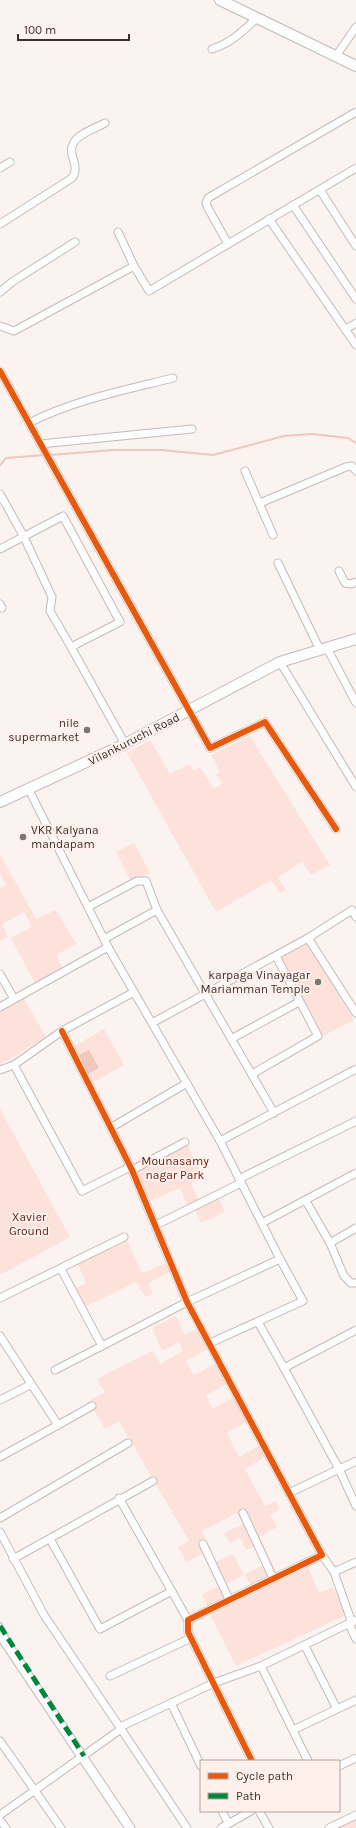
<svg xmlns="http://www.w3.org/2000/svg" width="356" height="1828" viewBox="0 0 356 1828" font-family="Karla,sans-serif">
  <style>
    .green { fill: #fce2db }
    .water { fill: #efc8bd }
    .lines { fill: none; stroke-linecap: round; stroke-linejoin: round }
    .stream { stroke: #efc8bd; stroke-width: 2 }
    .pedestrian-casing { stroke: #c3bbb9; stroke-width: 7 }
    .minor-casing { stroke: #c3bbb9; stroke-width: 9 }
    .tertiary-casing { stroke: #c3bbb9; stroke-width: 11 }
    .secondary-casing { stroke: #c3bbb9; stroke-width: 12 }
    .pedestrian { stroke: #fefdfd; stroke-width: 5 }
    .minor { stroke: #fefdfd; stroke-width: 7 }
    .tertiary { stroke: #fefdfd; stroke-width: 9 }
    .secondary { stroke: #fefdfd; stroke-width: 10 }
    .quiet { stroke: #00873e; stroke-width: 5; stroke-dasharray: 10 5; stroke-linecap: butt }
    .cycleway-casing { stroke: #fff0ec; stroke-width: 8 }
    .cycleway { stroke: #e8590c; stroke-width: 6 }
    .poi-dot { fill: #7e7573; stroke: #fff0ec; stroke-width: 1.5 }
    .labels { text-anchor: middle; stroke-width: 4; stroke-linejoin: round; paint-order: stroke }
    .poi-label { font-size: 12px; fill: #3a312f; stroke: #fff0ec; text-anchor: end }
    .street-label { font-size: 12px; fill: #3a312f; stroke: #fff0ec }
    .park-label { font-size: 12px; fill: #642516; stroke: #fff0ec }
  </style>
  <rect width="100%" height="100%" fill="#fbf3f0"/>
  <!-- green -->
  <g class="green">
    <polygon points="250,736 330,865 311,875 302,862 278,877 286,890 280,893 271,880 216,912 127,753 150,740 170,774 189,764 194,771 200,767 214,789 222,784 216,774 220,772 211,755"/>
    <polygon points="134,843 150,873 132,883 116,852"/>
    <polygon points="0,854 36,919 56,910 76,944 56,955 62,968 35,983 11,938 32,927 24,912 2,924 8,937 0,941 0,888 6,885 0,873"/>
    <polygon points="308,943 354,1020 321,1037 280,959"/>
    <polygon points="24,999 46,1037 0,1065 0,1012"/>
    <polygon points="104,1029 124,1065 92,1083 73,1047"/>
    <polygon points="0,1109 70,1237 2,1274 0,1271"/>
    <polygon points="185,1140 204,1178 191,1183 199,1201 216,1192 225,1212 201,1223 195,1209 190,1211 180,1188 150,1201 133,1164"/>
    <polygon points="126,1238 142,1273 167,1263 171,1271 148,1283 153,1294 146,1297 136,1282 83,1308 74,1289 86,1283 77,1262"/>
    <polygon points="176,1316 185,1335 198,1329 208,1349 186,1361 194,1375 215,1364 226,1384 206,1396 213,1409 234,1397 247,1422 227,1433 239,1457 260,1445 266,1456 245,1469 265,1506 276,1501 280,1509 270,1515 277,1527 260,1537 277,1574 251,1587 245,1574 263,1565 255,1546 246,1550 240,1538 230,1543 224,1533 243,1524 237,1513 202,1531 216,1562 233,1554 244,1575 226,1584 231,1596 208,1607 202,1594 220,1586 204,1553 186,1562 178,1547 189,1541 119,1421 105,1429 89,1401 105,1392 97,1379 153,1351 160,1364 183,1351 179,1342 162,1351 152,1328"/>
    <polygon points="308,1568 319,1593 333,1587 346,1615 236,1666 210,1614"/>
    <polygon points="356,1818 356,1828 336,1828"/>
  </g>
  <!-- water -->
  <polygon class="water" points="89,1050 99,1068 88,1074 79,1055"/>
  <g class="lines">
    <!-- stream -->
    <g class="stream">
      <polyline points="50,455 114,450 161,450 213,455 284,436 312,434 348,438 356,443"/>
      <polyline points="0,465 6,458 45,455"/>
    </g>
    <defs>
      <polyline id="pedestrian" points="0,1626 5,1636"/>
      <g id="minor">
        <path d="M212,49C231,43 242,32 257,18"/>
        <polyline points="336,56 356,27"/>
        <polyline points="0,168 10,162"/>
        <polyline points="320,190 356,246"/>
        <polyline points="293,205 356,299"/>
        <polyline points="269,219 356,345"/>
        <path d="M0,224L72,178C81,166 67,155 73,144C77,134 96,128 105,123"/>
        <polyline points="118,232 134,266"/>
        <polyline points="228,244 208,208 206,203 208,198 356,112"/>
        <polyline points="0,292 12,282 75,242"/>
        <polyline points="0,326 14,331 134,266 149,291 356,168"/>
        <polyline points="346,329 356,323"/>
        <polyline points="0,371 210,748 265,722 336,829"/>
        <path d="M29,423C74,400 125,390 173,378"/>
        <polyline points="40,444 192,429"/>
        <polyline points="245,471 273,535"/>
        <polyline points="0,494 24,537 52,597 50,611 71,647"/>
        <polyline points="260,503 346,467 352,466 356,471"/>
        <polyline points="0,549 63,516 120,622 71,647 125,744"/>
        <polyline points="278,563 320,650"/>
        <polyline points="339,571 345,583 351,584 356,582"/>
        <polyline points="0,604 2,608"/>
        <polyline points="327,648 356,703"/>
        <polyline points="280,662 356,787"/>
        <polyline points="29,790 108,947 220,1141 280,1259 187,1302 102,1346 61,1269"/>
        <polyline points="88,907 137,881 146,881 157,910"/>
        <polyline points="308,938 356,1013"/>
        <polyline points="104,939 157,910 274,1113"/>
        <polyline points="0,974 14,999"/>
        <polyline points="0,1007 108,947"/>
        <polyline points="152,1023 308,938 352,910 356,917"/>
        <polyline points="62,1031 132,1170 187,1302 322,1555 188,1620 188,1632 252,1761"/>
        <polyline points="231,1039 299,1002"/>
        <polyline points="14,1065 82,1191 130,1167"/>
        <polyline points="0,1070 14,1065 62,1031 134,992"/>
        <polyline points="252,1074 318,1036 276,956"/>
        <polyline points="112,1127 187,1083"/>
        <polyline points="220,1141 356,1069"/>
        <polyline points="132,1170 185,1142"/>
        <polyline points="239,1179 356,1121"/>
        <polyline points="306,1201 330,1243 344,1276 351,1283 356,1283"/>
        <polyline points="262,1223 356,1173"/>
        <polyline points="156,1225 241,1183"/>
        <polyline points="330,1243 356,1228"/>
        <polyline points="0,1298 124,1237"/>
        <polyline points="258,1322 284,1368"/>
        <polyline points="356,1330 284,1368 339,1469 356,1506"/>
        <polyline points="0,1336 58,1425 92,1406"/>
        <polyline points="210,1343 303,1301 280,1259"/>
        <polyline points="55,1370 102,1346"/>
        <polyline points="0,1400 30,1385"/>
        <polyline points="0,1457 58,1425"/>
        <polyline points="289,1493 356,1461"/>
        <polyline points="119,1498 188,1620"/>
        <polyline points="243,1513 273,1578"/>
        <polyline points="0,1518 128,1443"/>
        <polyline points="0,1532 44,1615 121,1729 0,1815"/>
        <polyline points="50,1539 100,1629 172,1591"/>
        <polyline points="203,1544 229,1599"/>
        <polyline points="322,1555 334,1572 356,1562"/>
        <polyline points="13,1559 153,1481"/>
        <polyline points="334,1572 352,1623"/>
        <polyline points="349,1624 356,1639"/>
        <polyline points="305,1646 337,1709"/>
        <polyline points="261,1666 308,1761"/>
        <polyline points="110,1676 191,1638"/>
        <polyline points="171,1703 201,1766"/>
        <polyline points="120,1727 214,1683 261,1666 356,1620"/>
        <polyline points="121,1729 187,1828"/>
        <polyline points="293,1730 356,1700"/>
        <polyline points="0,1741 61,1828"/>
        <polyline points="339,1766 356,1758"/>
        <polyline points="222,1811 228,1823"/>
        <polyline points="259,1811 269,1828"/>
        <polyline points="0,1820 6,1828"/>
        <polyline points="221,1828 251,1811"/>
        <polyline points="329,1828 356,1815"/>
      </g>
      <polyline id="tertiary" points="0,1634 130,1828"/>
      <g id="secondary">
        <polyline points="220,0 356,66"/>
        <polyline points="0,802 125,744 280,662 356,639"/>
      </g>
    </defs>
    <!-- pedestrian casing -->
    <use href="#pedestrian" class="pedestrian-casing"/>
    <!-- minor casing -->
    <use href="#minor" class="minor-casing"/>
    <!-- tertiary casing -->
    <use href="#tertiary" class="tertiary-casing"/>
    <!-- secondary casing -->
    <use href="#secondary" class="secondary-casing"/>
    <!-- pedestrian -->
    <use href="#pedestrian" class="pedestrian"/>
    <!-- minor -->
    <use href="#minor" class="minor"/>
    <!-- tertiary -->
    <use href="#tertiary" class="tertiary"/>
    <!-- secondary -->
    <use href="#secondary" class="secondary"/>
    <!-- quiet -->
    <polyline class="quiet" points="0,1626 84,1756"/>
    <defs>
      <g id="cycleway">
        <polyline points="0,371 210,748 265,722 336,829"/>
        <polyline points="62,1031 132,1170 187,1302 322,1555 188,1620 188,1632 252,1761"/>
      </g>
    </defs>
    <!-- cycleway casing -->
    <use href="#cycleway" class="cycleway-casing"/>
    <!-- cycleway -->
    <use href="#cycleway" class="cycleway"/>
  </g>
  <!-- markers -->
  <g class="poi-dot">
    <circle cx="87" cy="730" r="4"/>
    <circle cx="23" cy="837" r="4"/>
    <circle cx="318" cy="982" r="4"/>
  </g>
  <g class="labels">
    <!-- poi labels -->
    <g class="poi-label">
      <text x="79" y="727">nile<tspan x="79" dy="14">supermarket</tspan></text>
      <text x="31" y="834" text-anchor="start">VKR Kalyana<tspan x="31" dy="14">mandapam</tspan></text>
      <text x="310" y="979">karpaga Vinayagar<tspan x="310" dy="14">Mariamman Temple</tspan></text>
    </g>
    <!-- street labels -->
    <g class="street-label">
      <text transform="translate(134 739) rotate(-27)" y="4">Vilankuruchi Road</text>
    </g>
    <!-- park labels -->
    <g class="park-label">
      <text x="175" y="1165">Mounasamy<tspan x="175" dy="14">nagar Park</tspan></text>
      <text x="29" y="1221">Xavier<tspan x="29" dy="14">Ground</tspan></text>
    </g>
  </g>
  <!-- legend -->
  <rect x="200" y="1760" width="140" height="52" fill="#fff0ec" stroke="#b0a4a0"/>
  <rect x="208" y="1773" width="20" height="6" fill="#e8590c" stroke="#b0a4a0"/>
  <text x="236" y="1780" font-size="12" fill="#3a312f">Cycle path</text>
  <rect x="208" y="1793" width="20" height="6" fill="#00873e" stroke="#b0a4a0"/>
  <text x="236" y="1800" font-size="12" fill="#3a312f">Path</text>
  <!-- scale -->
  <path d="M18 34v6h111v-6" fill="none" stroke="#3a312f" stroke-width="2"/>
  <text x="24" y="34" font-size="12" fill="#3a312f" stroke="#fff0ec" stroke-width="3" paint-order="stroke">100 m</text>
</svg>
